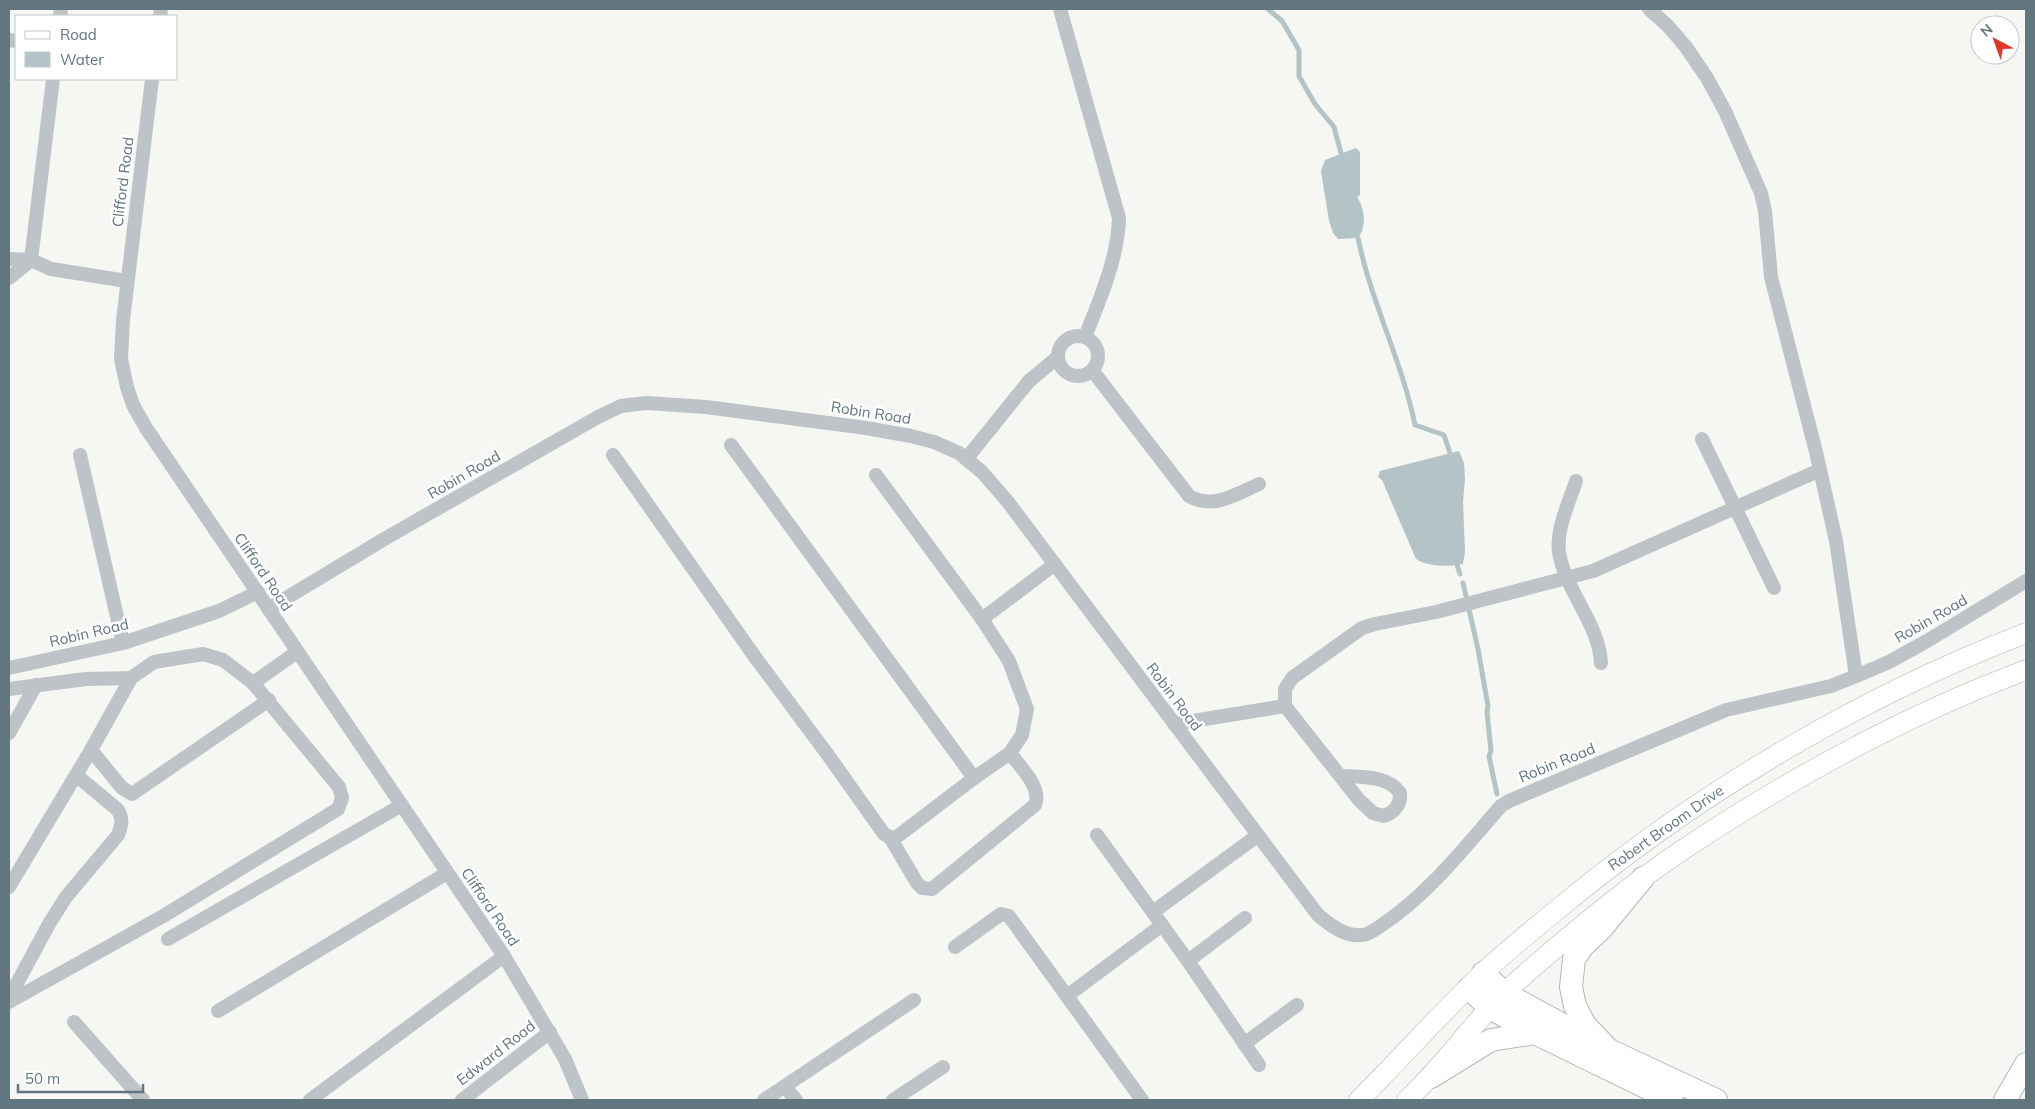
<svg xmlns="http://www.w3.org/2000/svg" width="2035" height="1109" viewBox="0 0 2035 1109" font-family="Mulish,sans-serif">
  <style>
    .water { fill: #b4c4c6 }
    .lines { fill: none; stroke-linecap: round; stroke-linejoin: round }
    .stream { stroke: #b4c4c6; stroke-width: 5 }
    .secondary-casing { stroke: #afb7ba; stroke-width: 21 }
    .primary-casing { stroke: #b1b7ba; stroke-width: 24 }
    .street { stroke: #bdc3c6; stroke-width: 14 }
    .secondary { stroke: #fff; stroke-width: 20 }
    .primary { stroke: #fff; stroke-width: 22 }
    .labels { text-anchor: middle; stroke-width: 5; stroke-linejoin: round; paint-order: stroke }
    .street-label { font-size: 15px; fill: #61767e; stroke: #fff }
  </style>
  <rect width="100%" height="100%" fill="#f6f6f3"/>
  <!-- water -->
  <g class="water">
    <path d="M1356,148L1360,152V195L1357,197C1365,208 1367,228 1358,238L1338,239L1333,233L1329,221L1321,171L1325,160Z"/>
    <path d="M1459,451L1464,463L1465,479L1463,502L1465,552L1463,564C1450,567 1428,567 1416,559L1382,480L1378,477L1380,471Z"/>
  </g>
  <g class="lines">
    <!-- stream -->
    <g class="stream">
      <polyline points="1268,9 1282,21 1299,50 1299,76 1315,104 1334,127 1341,153"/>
      <path d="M1358,238C1371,302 1402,361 1415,425L1444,435L1450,453"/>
      <polyline points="1457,565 1460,574"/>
      <polyline points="1463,583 1478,649 1488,706 1487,712 1491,751 1489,756 1497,794"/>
    </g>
    <defs>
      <g id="secondary">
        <path d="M1359,1100C1401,1058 1440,1014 1483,973C1505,952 1529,933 1552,914C1693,796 1855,699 2026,633"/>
        <path d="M1407,1100C1428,1080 1447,1058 1466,1035C1479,1021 1490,1005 1505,992C1560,943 1622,890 1684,849C1791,778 1906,715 2026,670"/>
      </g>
      <g id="primary">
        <polyline points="1643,878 1601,929 1583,946 1574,959 1571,987 1575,1006 1585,1025 1609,1050 1716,1100"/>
        <polyline points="1483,973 1504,993 1594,1042"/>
        <polyline points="1469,988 1490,1008 1535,1033"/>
        <polyline points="1431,1077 1491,1040 1535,1033 1672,1100"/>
        <polyline points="2005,1100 2026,1064"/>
      </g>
    </defs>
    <!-- secondary casing -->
    <use href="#secondary" class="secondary-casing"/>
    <!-- primary casing -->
    <use href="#primary" class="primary-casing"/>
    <!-- street -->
    <g class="street">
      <path d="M1060,9L1119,218C1118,258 1100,299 1085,337"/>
      <polyline points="1649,9 1668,26 1686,47 1707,78 1725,111 1761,193 1765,211 1771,277 1816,452 1836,541 1856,676"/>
      <polyline points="60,16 61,9"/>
      <polyline points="160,16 161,9"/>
      <polyline points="9,40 16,41"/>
      <polyline points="53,79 31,260 51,269 127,281"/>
      <polyline points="152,79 123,320 121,359 127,387 133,405 146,428 504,956 565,1059 582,1100"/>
      <polyline points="9,259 31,260 9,278"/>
      <circle cx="1078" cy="356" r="20"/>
      <path d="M1092,370L1189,496C1213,510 1237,494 1259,484"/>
      <polyline points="1702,439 1774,588"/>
      <polyline points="731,445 974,778"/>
      <polyline points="80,455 123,643"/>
      <polyline points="613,455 755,657 828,755 884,834 894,839 974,778 1010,753 1022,735 1027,709 1009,661 982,619 876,475"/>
      <polyline points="967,458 1029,381 1058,357"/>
      <path d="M1576,481C1569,503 1556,529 1559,552C1565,591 1599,623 1601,663"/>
      <path d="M268,609L386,538L598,417L621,406L646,403L706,407L866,428L911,436L934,442L959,453L982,472L1008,502L1318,915C1330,925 1345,937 1362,935C1368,935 1374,930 1379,927C1428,895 1463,849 1501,806L1509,801L1726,710L1831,686L1856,676L1889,662L1927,641L2026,581"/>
      <polyline points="982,619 1055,564"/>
      <polyline points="9,668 123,643 219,611 258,592"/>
      <polyline points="9,689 86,679 131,678"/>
      <polyline points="1174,724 1285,706"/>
      <polyline points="9,733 36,685"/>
      <polyline points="91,750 122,788 132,794 269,700"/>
      <path d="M1340,776C1359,777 1388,775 1400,793C1401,804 1395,812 1384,816L1373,813L1359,800L1285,706V689L1292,678L1362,628L1375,624L1436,612L1593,571L1820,470"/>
      <polyline points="1097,835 1188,961 1259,1065"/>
      <path d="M891,839L917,883L922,888L932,889L1035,805C1042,787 1020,767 1010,753"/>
      <polyline points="9,887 91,750 131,678 154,662 203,654 223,660 253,683 297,652"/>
      <polyline points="1153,912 1257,836"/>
      <polyline points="168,939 402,805"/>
      <polyline points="955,947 1001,914 1009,916 1142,1100"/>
      <polyline points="1188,961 1245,918"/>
      <polyline points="1067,996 1162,925"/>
      <path d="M9,998L49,924L66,897L118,835C122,825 123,819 118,810L76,775"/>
      <polyline points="9,1002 165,915 338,809 342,798 339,787 253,683"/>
      <polyline points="218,1011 447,873"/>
      <polyline points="74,1022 143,1100"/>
      <polyline points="1244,1044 1297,1005"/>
      <polyline points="785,1087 796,1100"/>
      <polyline points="310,1100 504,956"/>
      <polyline points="462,1100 550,1032"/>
      <polyline points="764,1100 914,1000"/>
      <polyline points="893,1100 943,1067"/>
    </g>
    <!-- secondary -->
    <use href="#secondary" class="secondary"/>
    <!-- primary -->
    <use href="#primary" class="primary"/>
  </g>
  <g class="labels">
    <!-- street labels -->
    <g class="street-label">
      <text transform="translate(123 182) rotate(-83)" y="5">Clifford Road</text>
      <text transform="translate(871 413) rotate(9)" y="5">Robin Road</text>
      <text transform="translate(464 475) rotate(-30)" y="5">Robin Road</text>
      <text transform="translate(263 572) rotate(56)" y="5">Clifford Road</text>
      <text transform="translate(1931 619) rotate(-30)" y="5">Robin Road</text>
      <text transform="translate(89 633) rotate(-13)" y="5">Robin Road</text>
      <text transform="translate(1174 697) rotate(53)" y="5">Robin Road</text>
      <text transform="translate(1557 763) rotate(-22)" y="5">Robin Road</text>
      <text transform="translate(1666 828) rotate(-35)" y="5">Robert Broom Drive</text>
      <text transform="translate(490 907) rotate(56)" y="5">Clifford Road</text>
      <text transform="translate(496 1053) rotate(-38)" y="5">Edward Road</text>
    </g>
  </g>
  <!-- border -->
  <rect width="2035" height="1109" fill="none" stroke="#61767e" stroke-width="20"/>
  <!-- legend -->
  <rect x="15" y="15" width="162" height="65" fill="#ffffff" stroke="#c0c8cb"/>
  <rect x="25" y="31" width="25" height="8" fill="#ffffff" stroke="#c0c8cb"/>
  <text x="60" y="40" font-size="15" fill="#61767e">Road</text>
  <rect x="25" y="52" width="25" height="15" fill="#b4c4c6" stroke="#c0c8cb"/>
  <text x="60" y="65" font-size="15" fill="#61767e">Water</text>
  <!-- north arrow -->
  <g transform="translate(1995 40) rotate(319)"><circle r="24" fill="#ffffff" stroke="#c0c8cb"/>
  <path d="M0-4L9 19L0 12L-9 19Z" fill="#e33626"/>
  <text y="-8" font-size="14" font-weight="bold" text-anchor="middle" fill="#61767e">N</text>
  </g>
  <!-- scale -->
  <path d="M18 1084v8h125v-8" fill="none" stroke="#61767e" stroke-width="2.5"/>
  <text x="25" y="1084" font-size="15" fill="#61767e" stroke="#ffffff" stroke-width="4" paint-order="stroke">50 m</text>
</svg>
